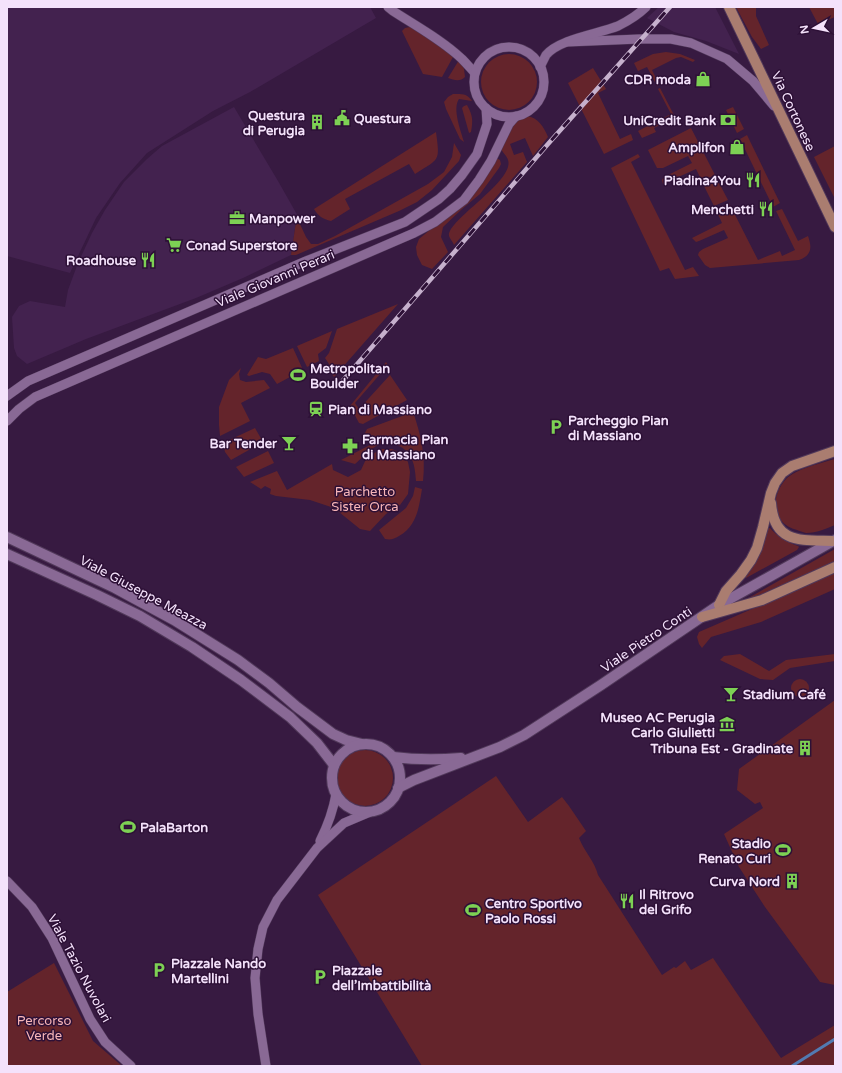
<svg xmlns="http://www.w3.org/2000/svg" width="842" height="1073" viewBox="0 0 842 1073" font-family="'Varela Round',sans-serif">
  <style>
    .built { fill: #43224f }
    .green { fill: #64242b }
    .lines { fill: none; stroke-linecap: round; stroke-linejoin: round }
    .stream { stroke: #527ab1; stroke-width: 3 }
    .minor-casing { stroke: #51395a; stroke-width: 10 }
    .tertiary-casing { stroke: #51395a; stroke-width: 12 }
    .secondary-casing { stroke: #51395a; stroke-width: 12 }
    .minor { stroke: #896995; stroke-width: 9 }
    .tertiary { stroke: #896995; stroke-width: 10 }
    .secondary { stroke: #aa7d70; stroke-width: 10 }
    .rail-casing { stroke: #c6b1cd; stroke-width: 4.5 }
    .rail { stroke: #2d1036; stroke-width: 3; stroke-dasharray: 9; stroke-linecap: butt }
    .labels { text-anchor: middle; stroke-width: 3; stroke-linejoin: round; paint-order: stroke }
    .poi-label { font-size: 13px; font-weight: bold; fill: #f4e2fb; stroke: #2d1036; text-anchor: start }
    .street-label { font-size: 13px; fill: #f4e2fb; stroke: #2d1036 }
    .park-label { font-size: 13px; fill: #f8b6b8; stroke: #2d1036 }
  </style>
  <rect width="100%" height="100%" fill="#371a41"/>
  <!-- built -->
  <g class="built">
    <polygon points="7,7 370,7 376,18 250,92 213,111 147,153 120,183 96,218 70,273 7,256"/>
    <polygon points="659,7 715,7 739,54 706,41 674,32 647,18"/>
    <polygon points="234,107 278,181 299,218 296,222 291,255 243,278 196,298 86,339 27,364 17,356 14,348 12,317 19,306 30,301 65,307 68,290 78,263 92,233 105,210 124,182 147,159 162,146"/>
  </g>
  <!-- green -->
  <g class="green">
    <polygon points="736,7 756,7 756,16 769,45 761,49 752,37"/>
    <polygon points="809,7 835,7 835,17 818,24"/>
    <polygon points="410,27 443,47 453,57 442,77 423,74 402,31 405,28"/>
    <polygon points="666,52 680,54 695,60 693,62 681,57 676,58 652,70 659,84 657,86 647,67 638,71 634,63 653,54"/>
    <circle cx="509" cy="82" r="28"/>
    <path d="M459,60L464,69L465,77C460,82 454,80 448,78Z"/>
    <polygon points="593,68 606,89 598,93 620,139 631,134 633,140 604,154 568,83"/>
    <polygon points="660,88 675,117 654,128 656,132 642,138 638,131 671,114 658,89"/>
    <path d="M453,94C461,94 467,93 472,101L459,99C452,109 461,131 464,142L460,139L446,109L444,102L448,97Z"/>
    <path d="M467,105C473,116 473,120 471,132L469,133L462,108L464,106Z"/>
    <polygon points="733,107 744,129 737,133 726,110"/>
    <path d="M526,116C538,117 544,127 548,137L533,156L525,138L510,144L514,155L523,152L527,162L454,245C453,242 450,239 449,236C447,220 515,181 508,160C507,156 503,153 501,149L511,125L517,121Z"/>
    <polygon points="691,128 715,175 702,181 696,169 663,184 662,180 664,177 692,163 688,156 663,168 657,168 648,150"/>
    <path d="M436,132C440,162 440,158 415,174L409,164L345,199L350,209L331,221C323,219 318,216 314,209Z"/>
    <polygon points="747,135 780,203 773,207 740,139"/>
    <polygon points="454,143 461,155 459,161 432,190 417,202 399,211 296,255 291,255 296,222 298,220 306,237 311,244 318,244 335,236 428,184 444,172 452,157"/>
    <polygon points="835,146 835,199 814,157"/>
    <polygon points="638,154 640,157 631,162 685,270 693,267 699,276 675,279 669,268 660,271 611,168"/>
    <polygon points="496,158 500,160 501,164 499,168 480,194 462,209 443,227 441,237 448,252 432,269 422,265 417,255 416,247 419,239 437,224"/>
    <polygon points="717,179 728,200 714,206 704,186"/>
    <path d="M729,203L758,260L780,251L782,256L795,250L776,211L782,209L798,241L808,236C812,248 812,255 799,260L710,268L705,265L698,255L699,252L703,249L728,238L724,230L699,241L696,242L692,238L722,223L716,210Z"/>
    <polygon points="398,304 334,377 329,370 329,364 325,358 329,353 337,329"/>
    <polygon points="332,331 326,348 318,354 319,361 307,367 297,346"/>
    <polygon points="293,348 303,370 277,384 270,374 262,372 249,376 247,375 258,357 266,359"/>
    <polygon points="386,362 388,365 355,403 359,409 390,375 407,400 363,424 359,423 350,406"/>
    <polygon points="241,368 239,374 240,380 246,382 264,380 270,388 241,403 250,421 220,436 219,425 219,407 229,380"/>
    <path d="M413,412C421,435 426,457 423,481H416C415,463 412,450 394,444C390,443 386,442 382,443C372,447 363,457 355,464L341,460L372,444L365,433L367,429Z"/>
    <polygon points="255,428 263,442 231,460 225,452 223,443"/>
    <polygon points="382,449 392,449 401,453 408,462 410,472 408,494 400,505 386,514 370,531 360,529 334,508 310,500 276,496 270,494 271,489 265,486 261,489 250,482 277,471 287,490 332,464 333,470 348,477 361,470 367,457"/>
    <polygon points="268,451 274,463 244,477 236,467"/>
    <path d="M835,459V525C825,529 817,533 806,533C803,532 799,531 797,530C771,523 770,497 786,479C796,469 821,463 835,459Z"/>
    <path d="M415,487L422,489C419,507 417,526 399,536C394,539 391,540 385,539L379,530L406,508L413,496Z"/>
    <path d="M770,528C777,536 787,542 798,546L799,547L797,550L746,578V575L767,529Z"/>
    <polygon points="835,549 835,561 749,600 743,601"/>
    <polygon points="835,573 835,589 761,622 711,637 702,648 699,644 697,637 699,632"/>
    <polygon points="740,654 769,671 786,660 835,654 835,661 790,668 773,680 760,679 720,660 724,656"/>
    <circle cx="800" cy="688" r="9"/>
    <polygon points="835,700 835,985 820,982 765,907 739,867 724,834 763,808 760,802 755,804 737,790 739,769"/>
    <circle cx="365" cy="778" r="28"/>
    <path d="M496,776L528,822L562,797L569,806L586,831L579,838C584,851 595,862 598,875L662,975L674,967L676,968L685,961L691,970L713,958L776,1051L781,1058L835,1025V1066H422L318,895Z"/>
    <polygon points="54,963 93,1041 122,1066 7,1066 7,992"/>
  </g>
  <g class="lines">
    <!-- stream -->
    <polyline class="stream" points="792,1066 835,1039"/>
    <defs>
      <g id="minor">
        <path d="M388,7L393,11C416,26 442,40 462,59C467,64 471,69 475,73"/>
        <polyline points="567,42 639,39 671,39 691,43 727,59 753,81 774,106"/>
        <circle cx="509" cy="82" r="35"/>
        <path d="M540,67C542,63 544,59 546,55C559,39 598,34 618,26C628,21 638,15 646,7"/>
        <polyline points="7,396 28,381 306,261 405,222 439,199 450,189 462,175 477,154 487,124 486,108"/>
        <polyline points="7,421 19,409 35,397 414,233 435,222 464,200 479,180 491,161 509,124 516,116"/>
        <path d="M320,841C328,825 333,812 336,794"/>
        <polyline points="7,881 32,907 52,938 90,1019 105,1042 131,1066"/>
        <polyline points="266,1066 258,1014 255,978 258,949 263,927 277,900 317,848 344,823 370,812"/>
      </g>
      <g id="tertiary">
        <polyline points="7,537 115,588 174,620 238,660 269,683 297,707 333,734 346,740 362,744"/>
        <polyline points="7,554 97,595 140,616 192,647 241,680 290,717 317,743 334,765"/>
        <circle cx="366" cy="778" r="34"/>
        <path d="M393,757C416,760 438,760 461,758"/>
        <polyline points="398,788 414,780 500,747 524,735 601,685 719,605 835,540"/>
      </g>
      <g id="secondary">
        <polyline points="729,7 835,227"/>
        <path d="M771,503C774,544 801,540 832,541"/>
        <polyline points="719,605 726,591 741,574 751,560 757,548 763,527 771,493 775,483 782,473 792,466 835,451"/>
        <polyline points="702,617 762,600 835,567"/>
      </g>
    </defs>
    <!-- minor casing -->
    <use href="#minor" class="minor-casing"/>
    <!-- tertiary casing -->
    <use href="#tertiary" class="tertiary-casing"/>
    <!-- secondary casing -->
    <use href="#secondary" class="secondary-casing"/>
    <!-- minor -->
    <use href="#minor" class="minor"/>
    <!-- tertiary -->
    <use href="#tertiary" class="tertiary"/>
    <!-- secondary -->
    <use href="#secondary" class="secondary"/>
    <defs>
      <polyline id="rail" points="339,385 548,144 670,7"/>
    </defs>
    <!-- rail casing -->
    <use href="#rail" class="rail-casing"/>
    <!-- rail -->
    <use href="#rail" class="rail"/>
  </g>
  <!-- icons -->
  <defs>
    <symbol id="shop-bare" viewBox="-9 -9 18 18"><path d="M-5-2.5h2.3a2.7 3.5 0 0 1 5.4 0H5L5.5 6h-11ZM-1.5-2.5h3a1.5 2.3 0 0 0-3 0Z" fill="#7dd154" stroke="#2d1036" stroke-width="2.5" paint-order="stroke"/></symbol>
    <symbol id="civic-bare" viewBox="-9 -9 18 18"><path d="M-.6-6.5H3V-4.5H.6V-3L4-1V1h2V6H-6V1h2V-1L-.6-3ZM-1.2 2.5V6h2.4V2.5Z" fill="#7dd154" stroke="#2d1036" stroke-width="2.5" paint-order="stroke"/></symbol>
    <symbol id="bank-bare" viewBox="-9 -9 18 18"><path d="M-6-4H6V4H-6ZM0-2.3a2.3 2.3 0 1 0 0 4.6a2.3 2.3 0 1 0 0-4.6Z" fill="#7dd154" stroke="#2d1036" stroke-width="2.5" paint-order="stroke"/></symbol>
    <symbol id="building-bare" viewBox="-9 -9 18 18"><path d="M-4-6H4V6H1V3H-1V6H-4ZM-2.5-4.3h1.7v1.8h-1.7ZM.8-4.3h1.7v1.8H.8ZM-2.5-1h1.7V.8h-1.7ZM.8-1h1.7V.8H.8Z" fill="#7dd154" stroke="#2d1036" stroke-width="2.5" paint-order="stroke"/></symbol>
    <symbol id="restaurant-bare" viewBox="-9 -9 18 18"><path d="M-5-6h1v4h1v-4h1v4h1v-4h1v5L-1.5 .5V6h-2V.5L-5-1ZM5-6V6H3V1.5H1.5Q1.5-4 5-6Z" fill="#7dd154" stroke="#2d1036" stroke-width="2.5" paint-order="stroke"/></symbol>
    <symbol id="office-bare" viewBox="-9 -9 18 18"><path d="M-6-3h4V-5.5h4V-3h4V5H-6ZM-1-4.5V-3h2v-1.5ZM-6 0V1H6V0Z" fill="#7dd154" stroke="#2d1036" stroke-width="2.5" paint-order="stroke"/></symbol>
    <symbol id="supermarket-bare" viewBox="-9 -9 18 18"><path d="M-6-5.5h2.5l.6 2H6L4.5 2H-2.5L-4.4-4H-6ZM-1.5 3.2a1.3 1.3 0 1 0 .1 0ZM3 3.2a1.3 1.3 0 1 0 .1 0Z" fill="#7dd154" stroke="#2d1036" stroke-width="2.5" paint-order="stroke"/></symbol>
    <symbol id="stadium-bare" viewBox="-9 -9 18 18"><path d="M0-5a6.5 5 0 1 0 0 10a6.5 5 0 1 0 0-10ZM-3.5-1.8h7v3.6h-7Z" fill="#7dd154" stroke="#2d1036" stroke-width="2.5" paint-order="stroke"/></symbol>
    <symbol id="station-bare" viewBox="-9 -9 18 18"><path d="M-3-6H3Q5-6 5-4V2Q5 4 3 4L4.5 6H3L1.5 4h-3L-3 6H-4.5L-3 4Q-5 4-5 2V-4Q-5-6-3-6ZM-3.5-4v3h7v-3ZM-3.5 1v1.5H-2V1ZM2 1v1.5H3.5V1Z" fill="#7dd154" stroke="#2d1036" stroke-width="2.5" paint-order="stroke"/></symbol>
    <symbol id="parking-bare" viewBox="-9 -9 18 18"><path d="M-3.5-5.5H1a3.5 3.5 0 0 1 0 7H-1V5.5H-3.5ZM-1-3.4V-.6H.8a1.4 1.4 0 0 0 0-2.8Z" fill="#7dd154" stroke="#2d1036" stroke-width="2.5" paint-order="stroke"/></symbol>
    <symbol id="bar-bare" viewBox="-9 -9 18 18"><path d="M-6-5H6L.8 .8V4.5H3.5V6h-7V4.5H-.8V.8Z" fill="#7dd154" stroke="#2d1036" stroke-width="2.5" paint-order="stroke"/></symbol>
    <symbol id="pharmacy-bare" viewBox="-9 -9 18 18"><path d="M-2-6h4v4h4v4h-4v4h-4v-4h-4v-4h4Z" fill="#7dd154" stroke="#2d1036" stroke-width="2.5" paint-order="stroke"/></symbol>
    <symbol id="museum-bare" viewBox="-9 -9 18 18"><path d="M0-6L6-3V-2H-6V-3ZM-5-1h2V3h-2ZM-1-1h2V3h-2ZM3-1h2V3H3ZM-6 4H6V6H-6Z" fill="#7dd154" stroke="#2d1036" stroke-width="2.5" paint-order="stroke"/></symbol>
  </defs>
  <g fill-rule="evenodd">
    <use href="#shop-bare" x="692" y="68" width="22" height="22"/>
    <use href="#civic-bare" x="331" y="107" width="22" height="22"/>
    <use href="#bank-bare" x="717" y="109" width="22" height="22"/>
    <use href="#building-bare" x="306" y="111" width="22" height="22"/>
    <use href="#shop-bare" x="726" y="136" width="22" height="22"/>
    <use href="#restaurant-bare" x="742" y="169" width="22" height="22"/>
    <use href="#restaurant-bare" x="755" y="198" width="22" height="22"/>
    <use href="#office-bare" x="226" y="207" width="22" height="22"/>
    <use href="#supermarket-bare" x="163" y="234" width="22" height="22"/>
    <use href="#restaurant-bare" x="137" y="249" width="22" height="22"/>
    <use href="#stadium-bare" x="287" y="364" width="22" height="22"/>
    <use href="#station-bare" x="305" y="398" width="22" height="22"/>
    <use href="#parking-bare" x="545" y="416" width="22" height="22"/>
    <use href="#bar-bare" x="278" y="432" width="22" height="22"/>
    <use href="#pharmacy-bare" x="339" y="435" width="22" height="22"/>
    <use href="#bar-bare" x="720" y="683" width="22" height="22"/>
    <use href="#museum-bare" x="716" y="713" width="22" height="22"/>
    <use href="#building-bare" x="794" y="737" width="22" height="22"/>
    <use href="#stadium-bare" x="117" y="816" width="22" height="22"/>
    <use href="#stadium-bare" x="772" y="839" width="22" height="22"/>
    <use href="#building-bare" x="781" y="870" width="22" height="22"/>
    <use href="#restaurant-bare" x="616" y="890" width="22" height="22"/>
    <use href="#stadium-bare" x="462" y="899" width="22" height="22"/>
    <use href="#parking-bare" x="148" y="959" width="22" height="22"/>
    <use href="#parking-bare" x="309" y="966" width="22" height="22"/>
  </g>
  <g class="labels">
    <!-- poi labels -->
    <g class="poi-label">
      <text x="691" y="84" text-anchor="end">CDR moda</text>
      <text x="305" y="120" text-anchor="end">Questura<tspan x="305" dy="15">di Perugia</tspan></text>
      <text x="354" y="123">Questura</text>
      <text x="716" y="125" text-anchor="end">UniCredit Bank</text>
      <text x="725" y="152" text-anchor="end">Amplifon</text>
      <text x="741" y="185" text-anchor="end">Piadina4You</text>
      <text x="754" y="214" text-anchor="end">Menchetti</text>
      <text x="249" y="223">Manpower</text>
      <text x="186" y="250">Conad Superstore</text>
      <text x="136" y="265" text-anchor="end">Roadhouse</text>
      <text x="310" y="373">Metropolitan<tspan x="310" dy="15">Boulder</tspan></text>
      <text x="328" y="414">Pian di Massiano</text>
      <text x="568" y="425">Parcheggio Pian<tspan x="568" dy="15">di Massiano</tspan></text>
      <text x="362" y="444">Farmacia Pian<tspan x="362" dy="15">di Massiano</tspan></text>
      <text x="277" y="448" text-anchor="end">Bar Tender</text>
      <text x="743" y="699">Stadium Café</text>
      <text x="715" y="722" text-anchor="end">Museo AC Perugia<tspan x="715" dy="15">Carlo Giulietti</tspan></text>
      <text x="793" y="753" text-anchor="end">Tribuna Est - Gradinate</text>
      <text x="140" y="832">PalaBarton</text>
      <text x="771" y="848" text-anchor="end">Stadio<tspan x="771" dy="15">Renato Curi</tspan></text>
      <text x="780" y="886" text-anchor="end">Curva Nord</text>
      <text x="639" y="899">Il Ritrovo<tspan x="639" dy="15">del Grifo</tspan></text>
      <text x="485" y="908">Centro Sportivo<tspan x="485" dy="15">Paolo Rossi</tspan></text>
      <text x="171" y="968">Piazzale Nando<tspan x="171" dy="15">Martellini</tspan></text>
      <text x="332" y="975">Piazzale<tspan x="332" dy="15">dell’Imbattibilità</tspan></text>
    </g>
    <!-- street labels -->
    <g class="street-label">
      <text transform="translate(794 111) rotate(65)" y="5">Via Cortonese</text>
      <text transform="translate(275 278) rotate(-23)" y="5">Viale Giovanni Perari</text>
      <text transform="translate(144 592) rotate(28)" y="5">Viale Giuseppe Meazza</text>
      <text transform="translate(646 639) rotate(-34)" y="5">Viale Pietro Conti</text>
      <text transform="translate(80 968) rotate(62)" y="5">Viale Tazio Nuvolari</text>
    </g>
    <!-- park labels -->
    <g class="park-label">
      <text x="365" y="496">Parchetto<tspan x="365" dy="15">Sister Orca</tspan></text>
      <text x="44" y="1025">Percorso<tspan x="44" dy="15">Verde</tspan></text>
    </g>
  </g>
  <!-- border -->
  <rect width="842" height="1073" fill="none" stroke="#f4e2fb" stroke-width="16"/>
  <!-- north arrow -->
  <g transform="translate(814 28) rotate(261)" stroke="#2d1036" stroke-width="3" paint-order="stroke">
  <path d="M0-3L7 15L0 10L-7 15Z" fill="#f4e2fb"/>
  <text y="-6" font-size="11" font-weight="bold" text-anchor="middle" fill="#f4e2fb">N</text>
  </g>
</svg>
